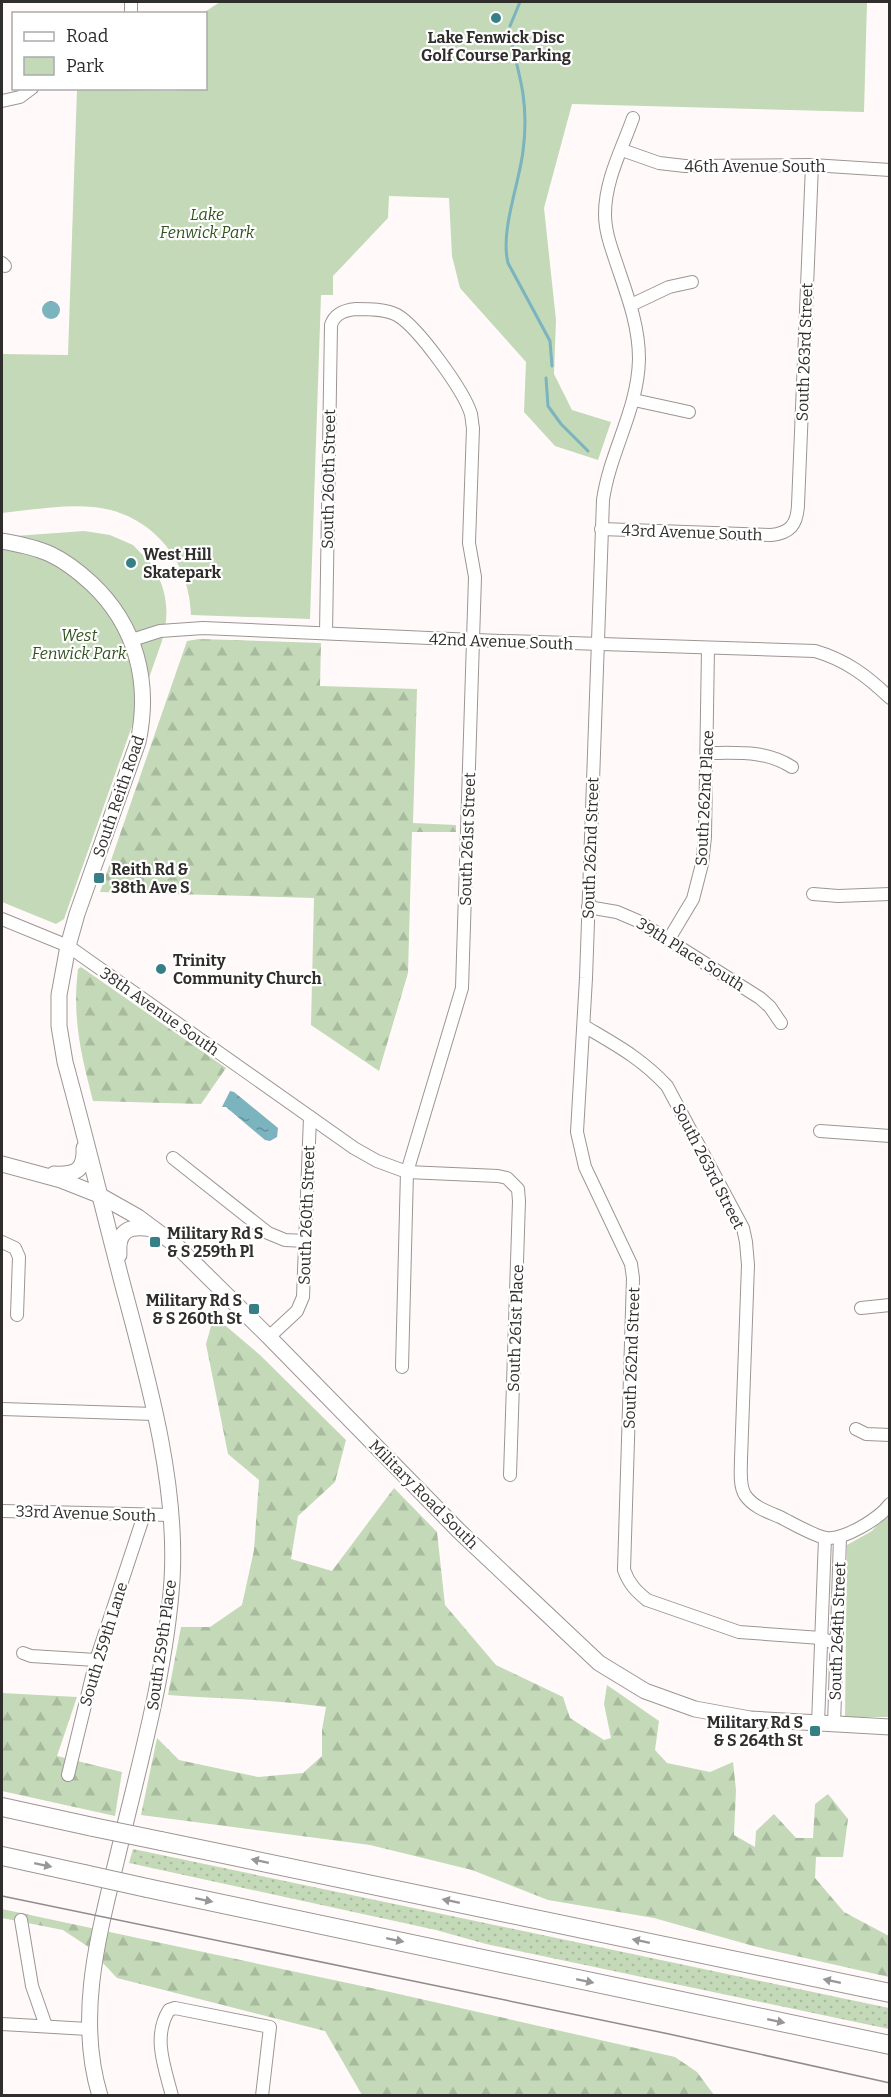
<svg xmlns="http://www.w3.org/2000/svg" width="891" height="2097" font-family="Bitter,serif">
  <defs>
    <pattern id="grass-dots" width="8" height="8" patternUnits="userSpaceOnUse" patternTransform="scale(1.5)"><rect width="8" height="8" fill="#c3d9b8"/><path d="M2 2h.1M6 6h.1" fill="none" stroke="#a8bb9e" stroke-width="1.8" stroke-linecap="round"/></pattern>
    <pattern id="forest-firs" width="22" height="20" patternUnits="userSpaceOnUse" patternTransform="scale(1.5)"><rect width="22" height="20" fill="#c3d9b8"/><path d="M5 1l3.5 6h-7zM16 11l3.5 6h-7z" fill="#a8bb9e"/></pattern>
    <pattern id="water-ripples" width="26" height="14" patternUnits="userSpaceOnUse" patternTransform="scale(1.5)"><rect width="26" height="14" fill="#7bb3be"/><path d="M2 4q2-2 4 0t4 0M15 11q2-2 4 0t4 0" fill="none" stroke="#65929b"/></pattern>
  </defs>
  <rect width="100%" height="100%" fill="#fffaf9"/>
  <polygon fill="url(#grass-dots)" points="133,1849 889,2008 889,2029 486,1944 436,1930 129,1863"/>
  <g fill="url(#forest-firs)">
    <polygon points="199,639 321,643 320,686 417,689 413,823 456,825 456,832 412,832 408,973 379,1071 311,1025 314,898 100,892 187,641"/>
    <path d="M 81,967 L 226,1068 L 201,1104 L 93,1101 C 81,1055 72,1017 78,969 Z"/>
    <path d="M 214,1316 L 260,1355 L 346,1440 L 335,1482 L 298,1516 L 291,1559 L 332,1571 L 394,1488 L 437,1532 L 445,1605 L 496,1665 L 563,1697 L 570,1718 L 604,1740 L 611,1738 L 604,1704 L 607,1685 L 659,1721 L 655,1750 L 667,1763 L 710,1772 L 733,1762 L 736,1790 L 734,1835 L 755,1847 L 756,1831 L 774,1814 L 796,1838 L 813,1838 L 815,1804 L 828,1794 L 848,1819 L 843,1857 L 816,1857 L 815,1878 L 844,1912 L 889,1936 L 889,1977 L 757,1947 L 654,1918 L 548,1900 L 472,1870 L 370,1845 L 141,1815 L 157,1738 L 179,1760 L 258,1777 L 303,1773 L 322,1756 L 322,1730 L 326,1707 C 274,1699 221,1699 168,1695 L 181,1627 L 210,1627 L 242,1605 L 254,1550 L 259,1480 L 228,1454 L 206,1344 Z"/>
    <polygon points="2,1693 77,1697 57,1756 122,1772 115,1816 2,1791"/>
    <polygon points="2,1909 390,1992 675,2057 697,2072 714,2095 362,2095 325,2031 117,1978 87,1946 63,1930 2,1918"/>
  </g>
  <g fill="#c3d9b8">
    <path d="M 220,2 L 867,2 L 864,112 L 572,104 L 544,208 L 556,320 L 554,374 L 572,410 L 611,422 L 598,460 L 555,446 L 524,412 L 526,362 L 460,288 L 452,256 L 449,198 L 389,196 L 388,218 L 333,276 L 333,295 L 321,295 L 310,619 L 191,615 C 190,560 150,512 93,507 C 63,504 31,510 2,513 L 2,354 L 68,355 L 77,89 L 177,91 L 177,89 L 206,88 L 206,14 L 203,13 Z"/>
    <path d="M 84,531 L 110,535 L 133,545 L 159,572 L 157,574 C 168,596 169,617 162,641 L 64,919 L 56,924 L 2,902 L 2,548 L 15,536 Z"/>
    <polygon points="889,1511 889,1717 845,1717 847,1545 872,1531"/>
  </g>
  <g fill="url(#water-ripples)">
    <circle cx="51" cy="310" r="9"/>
    <polygon points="230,1091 234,1092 278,1128 277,1137 270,1141 265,1140 226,1107 222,1107"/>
  </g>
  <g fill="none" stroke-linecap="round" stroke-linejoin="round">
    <g stroke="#7bb3be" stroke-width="3">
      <polyline points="510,26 520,2"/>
      <path d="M 510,38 C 521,79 529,107 523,151 C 519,185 500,231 508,263 L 550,341 L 552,366"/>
      <polyline points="546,378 548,406 561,424 588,451"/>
    </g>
    <g stroke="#9c9693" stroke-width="14">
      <g id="minor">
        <polyline points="131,14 131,2"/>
        <polyline points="2,101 20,97 32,88"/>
        <path d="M 633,118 C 622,149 605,180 605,214 C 605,234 613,252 619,271 C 629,300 639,328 639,359 C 638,410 610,451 603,500 L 586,978 L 577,1132 L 585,1167 L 631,1264 L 633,1278 L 624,1570 C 629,1584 636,1591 647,1600 L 739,1632 L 821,1638 L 836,1644"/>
        <polyline points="622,150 659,163 685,166 812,165 890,170"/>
        <polyline points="2,263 5,266"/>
        <polyline points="631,305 669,287 692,282"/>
        <polyline points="634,400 689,412"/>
        <path d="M 601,529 L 771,535 C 790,533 797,525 798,505 L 812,165"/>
        <path d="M 326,633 L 331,325 C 335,313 345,310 356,309 C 369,309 386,309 397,315 C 418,327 464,391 471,414 C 472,419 472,424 473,428 L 469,543 L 475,577 L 462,988 L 407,1172 L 402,1367"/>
        <path d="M 132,640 L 160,631 L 203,628 L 474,640 L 815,651 C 846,660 867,676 890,698"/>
        <path d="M 707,753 C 738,753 765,750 792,767"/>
        <polyline points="813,894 838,896 890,894"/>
        <polyline points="588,907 617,912 638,921 760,998 770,1007 781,1023"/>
        <polyline points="2,919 68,946 354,1148 377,1161 407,1172 498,1176 507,1178 518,1189 519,1201 510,1475"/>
        <polyline points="669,939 693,899 702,864 705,837 708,648"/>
        <path d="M 584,1026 C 616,1045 641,1058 667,1086 L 743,1228 L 746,1242 L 748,1265 L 741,1459 C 741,1470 739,1485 745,1495 C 753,1507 768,1512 780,1517 C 792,1523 814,1536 826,1538 C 844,1540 879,1519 890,1504"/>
        <polyline points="820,1131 890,1136"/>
        <polyline points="173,1158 268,1233 285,1240 306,1241"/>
        <polyline points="2,1242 15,1248 19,1257 17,1315"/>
        <polyline points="861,1308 890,1305"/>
        <polyline points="269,1337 297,1311 303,1297 310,1117"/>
        <polyline points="2,1409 154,1414"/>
        <polyline points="856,1429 866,1434 890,1435"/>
        <polyline points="2,1511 171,1515"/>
        <polyline points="23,1653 31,1656 96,1660"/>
        <polyline points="818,1724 825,1538"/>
        <polyline points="834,1725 840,1537"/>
        <polyline points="68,1775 96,1660 144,1515"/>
        <polyline points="21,1920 32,1986 46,2026"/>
        <polyline points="2,2024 88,2029"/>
        <path d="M 172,2096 C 165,2068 152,2037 169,2010 L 175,2008 L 270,2027 L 262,2096"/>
      </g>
    </g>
    <g stroke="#9c9693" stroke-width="17">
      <g id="major">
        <path d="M 2,541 C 18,544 35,547 50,554 C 65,561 79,572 91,583 C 136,625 151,682 138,742 L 77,914 L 68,946 L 59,995 L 59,1026 L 65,1062 C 85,1135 103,1209 122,1282 C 147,1376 178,1482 172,1580 C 166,1671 140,1761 119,1850 C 100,1930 75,2014 100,2096"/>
        <polyline points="2,1164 61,1180 99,1195 138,1217 177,1246 269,1337 459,1531 599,1663 645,1691 695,1709 750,1719 890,1727"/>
        <path d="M 54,1174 C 75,1175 85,1171 84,1148"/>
        <path d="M 119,1255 C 117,1230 129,1225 152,1229"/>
      </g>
    </g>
    <g stroke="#9c9693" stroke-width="20">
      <g id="highway">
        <polyline points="2,1807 93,1827"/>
        <polyline points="161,1841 890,1993"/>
        <polyline points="2,1856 84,1874"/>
        <polyline points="147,1888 890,2045"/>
      </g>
    </g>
    <use href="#minor" stroke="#fff" stroke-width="12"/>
    <use href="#major" stroke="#fff" stroke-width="15"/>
    <use href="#highway" stroke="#fff" stroke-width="18"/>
    <polyline stroke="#8f8c8b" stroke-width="1.5" points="2,1896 669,2034 890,2083"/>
    <g stroke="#9c9693" stroke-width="20" stroke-linecap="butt">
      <g id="highway-bridge">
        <polyline points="93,1827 161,1841"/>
        <polyline points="84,1874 147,1888"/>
      </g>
    </g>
    <use href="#highway-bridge" stroke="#fff" stroke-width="18"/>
  </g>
  <defs><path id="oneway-solid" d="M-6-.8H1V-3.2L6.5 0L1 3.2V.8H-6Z" transform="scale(1.5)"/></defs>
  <g fill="#989696">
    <use href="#oneway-solid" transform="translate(260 1861) rotate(-168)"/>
    <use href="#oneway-solid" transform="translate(43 1865) rotate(12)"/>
    <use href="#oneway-solid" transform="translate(204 1900) rotate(12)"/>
    <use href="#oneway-solid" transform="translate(451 1901) rotate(-168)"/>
    <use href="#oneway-solid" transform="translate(395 1940) rotate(12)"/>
    <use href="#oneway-solid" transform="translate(641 1941) rotate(-168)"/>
    <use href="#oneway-solid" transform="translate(585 1981) rotate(12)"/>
    <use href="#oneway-solid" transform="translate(832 1981) rotate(-168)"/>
    <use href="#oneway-solid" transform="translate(776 2021) rotate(12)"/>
  </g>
  <g fill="#377f86" stroke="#fff" stroke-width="2">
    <circle cx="496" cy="18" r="6"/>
    <circle cx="131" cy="563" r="6"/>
    <rect x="93" y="872" width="12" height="12" rx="3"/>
    <circle cx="161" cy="969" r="6"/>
    <rect x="149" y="1236" width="12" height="12" rx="3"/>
    <rect x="248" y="1303" width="12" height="12" rx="3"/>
    <rect x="809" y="1725" width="12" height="12" rx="3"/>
  </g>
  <g text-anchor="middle" stroke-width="4.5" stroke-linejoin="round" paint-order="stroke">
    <g font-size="16" font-weight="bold" fill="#302e2d" stroke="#fff" text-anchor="start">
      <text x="496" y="43" text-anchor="middle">Lake Fenwick Disc<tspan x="496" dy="18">Golf Course Parking</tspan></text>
      <text x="143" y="560">West Hill<tspan x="143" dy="18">Skatepark</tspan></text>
      <text x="111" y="875">Reith Rd &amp;<tspan x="111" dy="18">38th Ave S</tspan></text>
      <text x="173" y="966">Trinity<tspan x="173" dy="18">Community Church</tspan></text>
      <text x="167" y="1239">Military Rd S<tspan x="167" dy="18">&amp; S 259th Pl</tspan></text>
      <text x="242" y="1306" text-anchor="end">Military Rd S<tspan x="242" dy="18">&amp; S 260th St</tspan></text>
      <text x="803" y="1728" text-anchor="end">Military Rd S<tspan x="803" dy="18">&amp; S 264th St</tspan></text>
    </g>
    <g font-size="16" fill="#302e2d" stroke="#fff">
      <text x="755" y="172">46th Avenue South</text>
      <text transform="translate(804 352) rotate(-88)" y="6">South 263rd Street</text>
      <text transform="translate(328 479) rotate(-89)" y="6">South 260th Street</text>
      <text transform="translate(692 532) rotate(2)" y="6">43rd Avenue South</text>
      <text transform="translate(501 641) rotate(2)" y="6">42nd Avenue South</text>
      <text transform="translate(118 796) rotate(-71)" y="6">South Reith Road</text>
      <text transform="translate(704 798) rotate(-87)" y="6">South 262nd Place</text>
      <text transform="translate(467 839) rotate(-88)" y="6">South 261st Street</text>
      <text transform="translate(590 848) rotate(-88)" y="6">South 262nd Street</text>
      <text transform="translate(691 954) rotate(32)" y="6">39th Place South</text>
      <text transform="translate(160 1011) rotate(35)" y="6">38th Avenue South</text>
      <text transform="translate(709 1166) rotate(63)" y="6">South 263rd Street</text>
      <text transform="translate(306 1215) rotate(-88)" y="6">South 260th Street</text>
      <text transform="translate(515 1328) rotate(-88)" y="6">South 261st Place</text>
      <text transform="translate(631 1358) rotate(-88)" y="6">South 262nd Street</text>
      <text transform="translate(424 1494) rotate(45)" y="6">Military Road South</text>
      <text transform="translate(86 1513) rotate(2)" y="6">33rd Avenue South</text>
      <text transform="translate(837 1631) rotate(-88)" y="6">South 264th Street</text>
      <text transform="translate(103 1644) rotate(-73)" y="6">South 259th Lane</text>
      <text transform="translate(161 1645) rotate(-82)" y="6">South 259th Place</text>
    </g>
    <g font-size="16" font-style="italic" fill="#32531d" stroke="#fff">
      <text x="207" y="220">Lake<tspan x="207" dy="18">Fenwick Park</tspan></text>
      <text x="79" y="641">West<tspan x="79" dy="18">Fenwick Park</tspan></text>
    </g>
  </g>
  <rect width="891" height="2097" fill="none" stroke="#302e2d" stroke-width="6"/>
  <rect x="12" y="12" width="195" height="78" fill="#ffffff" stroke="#acabab" stroke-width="1.5"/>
  <rect x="24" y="32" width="30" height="9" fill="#ffffff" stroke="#acabab" stroke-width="1.5"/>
  <text x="66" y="42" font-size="18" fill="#302e2d">Road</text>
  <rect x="24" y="57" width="30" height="18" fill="#c3d9b8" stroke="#acabab" stroke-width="1.5"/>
  <text x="66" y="72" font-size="18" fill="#302e2d">Park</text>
</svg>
